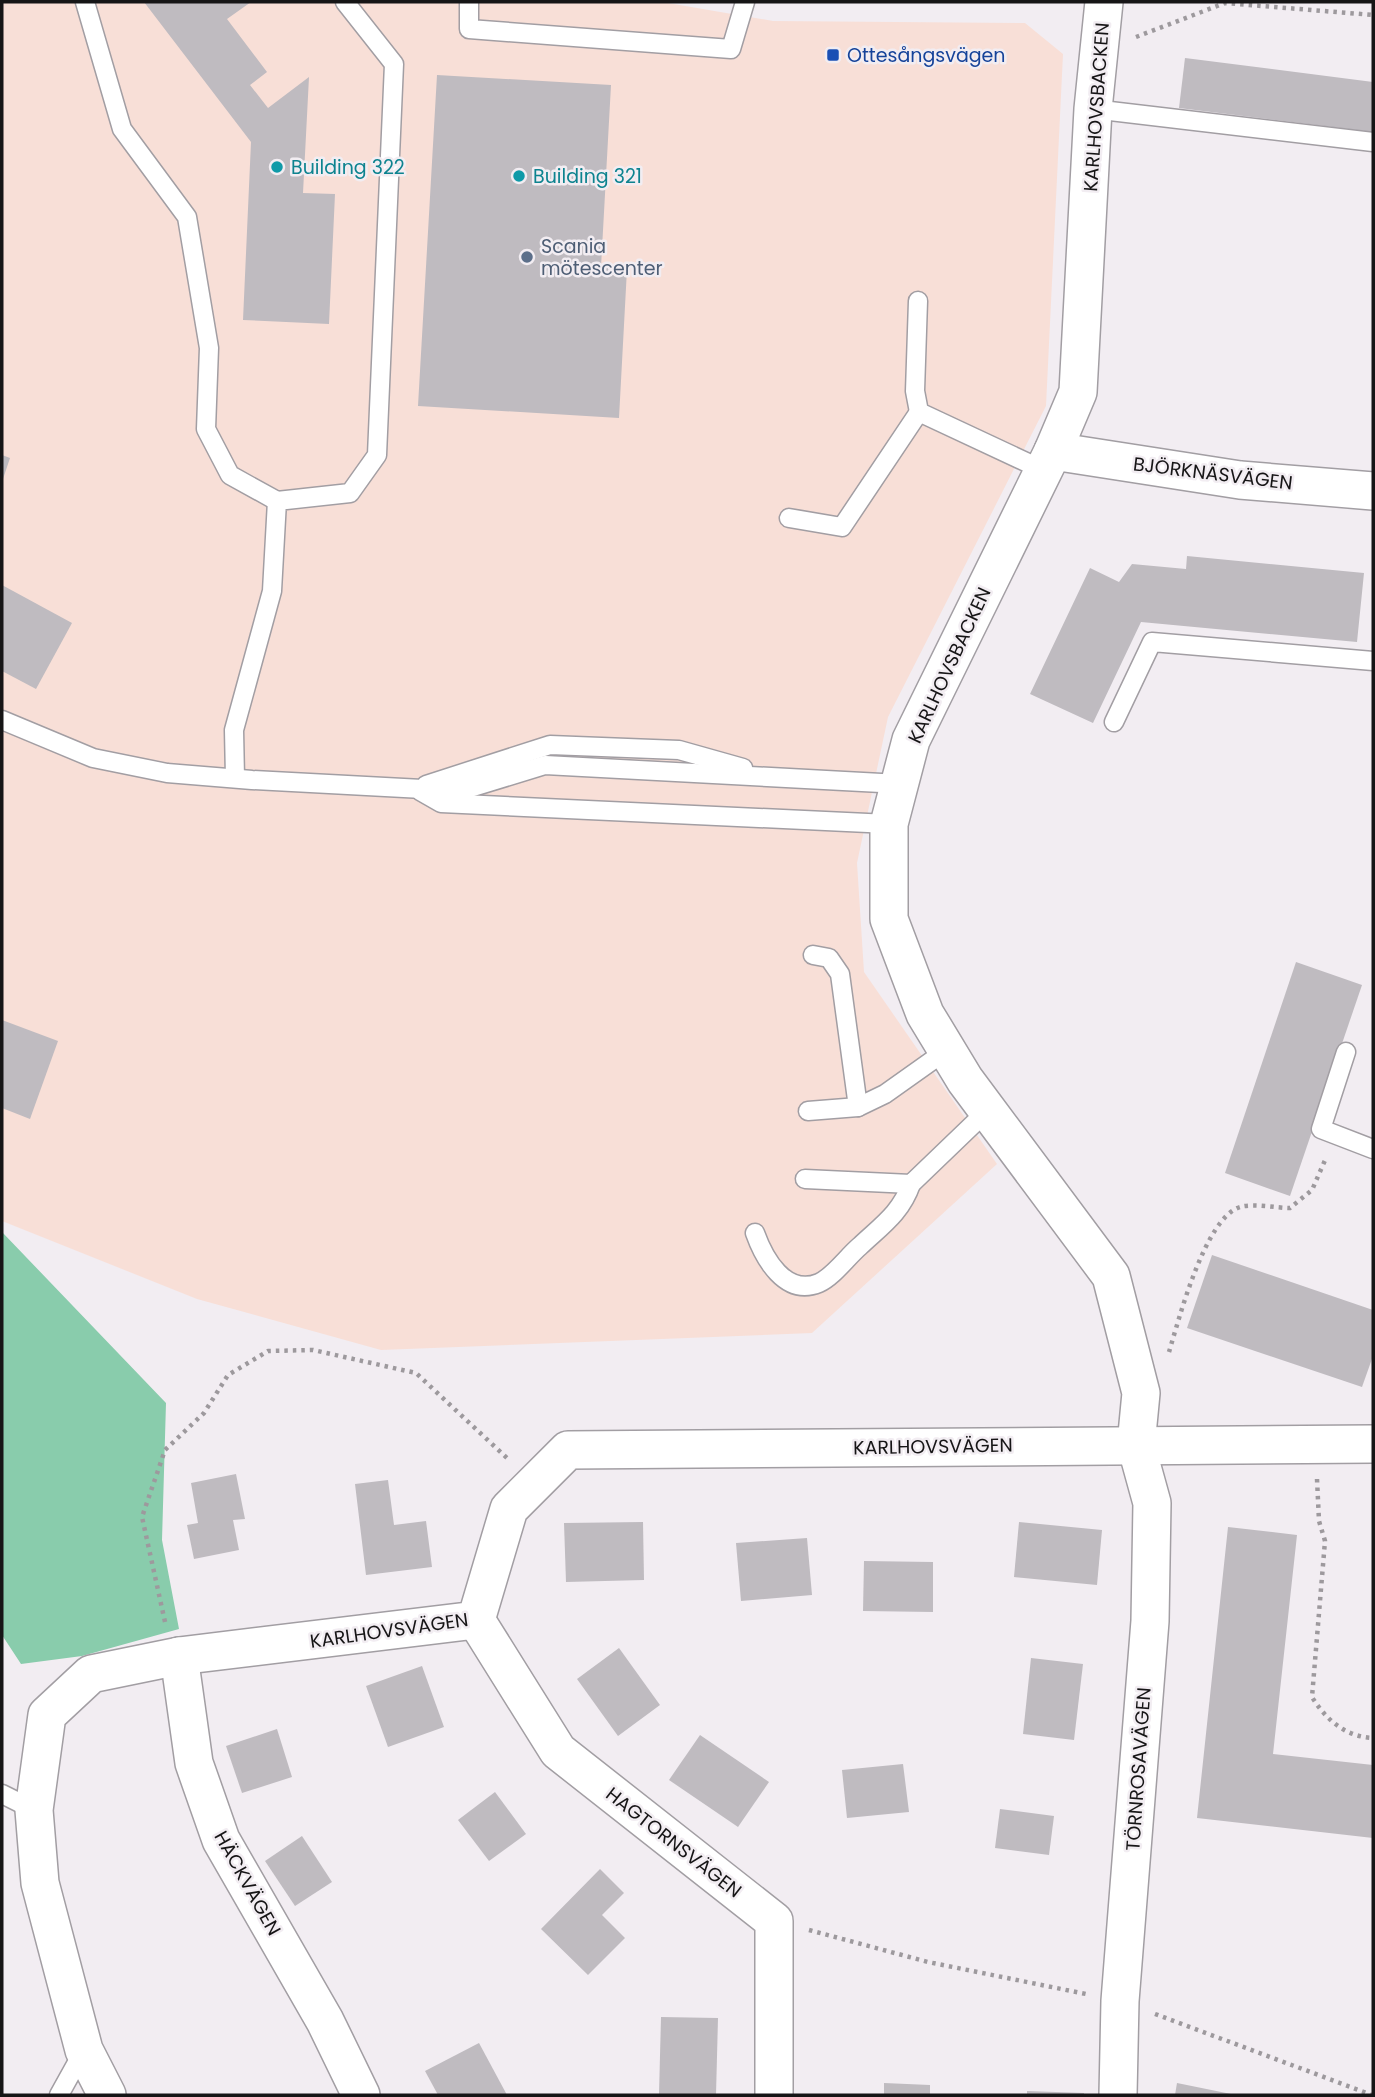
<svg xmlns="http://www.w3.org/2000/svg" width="1375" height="2097" font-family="Poppins,sans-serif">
  <rect width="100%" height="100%" fill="#f2edf2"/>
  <polygon fill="#f8dfd7" points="2,2 662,2 773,21 1025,23 1063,54 1046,406 888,717 857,863 864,972 997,1164 812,1333 381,1350 197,1299 2,1221"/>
  <polygon fill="#89ccac" points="2,1232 166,1403 162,1540 179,1629 82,1656 21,1664 2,1635"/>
  <g fill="#bfbbc0">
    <polygon points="144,2 251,2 227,19 267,72 250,85 268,108 309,77 303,193 335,194 329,324 243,320 251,142"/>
    <polygon points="1185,58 1373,82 1373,132 1179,108"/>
    <polygon points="437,75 611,85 601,267 627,269 619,418 418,406"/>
    <polygon points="2,455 10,458 2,482"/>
    <polygon points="1187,556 1364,573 1357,642 1141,622 1093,723 1030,694 1090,568 1119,582 1132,564 1186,569"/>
    <polygon points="2,585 72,623 36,689 2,671"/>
    <polygon points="1296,962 1362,985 1290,1196 1225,1173"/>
    <polygon points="2,1020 58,1041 30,1119 2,1108"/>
    <polygon points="1212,1255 1373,1310 1373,1356 1362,1387 1187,1328"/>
    <polygon points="236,1474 245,1519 233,1520 239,1550 194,1559 187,1525 198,1523 191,1483"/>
    <polygon points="388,1480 394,1525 426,1521 432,1567 366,1575 355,1484"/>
    <polygon points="643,1522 644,1580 566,1582 564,1523"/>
    <polygon points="1019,1522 1102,1530 1097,1585 1014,1577"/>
    <polygon points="1228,1527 1297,1535 1273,1754 1373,1765 1373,1838 1197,1818"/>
    <polygon points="807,1538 812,1595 741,1601 736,1543"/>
    <polygon points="864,1561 933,1562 933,1612 863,1611"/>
    <polygon points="619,1648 660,1705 618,1736 577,1679"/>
    <polygon points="1031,1658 1083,1664 1074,1740 1023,1734"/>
    <polygon points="422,1666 444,1727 388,1747 366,1686"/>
    <polygon points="277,1729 292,1777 242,1793 226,1746"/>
    <polygon points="700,1735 769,1782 738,1827 669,1780"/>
    <polygon points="903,1764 909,1812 847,1818 842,1770"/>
    <polygon points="495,1792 526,1834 489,1861 458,1820"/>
    <polygon points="1000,1809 1054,1816 1049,1855 995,1848"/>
    <polygon points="302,1836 332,1882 295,1906 265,1861"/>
    <polygon points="600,1869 624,1893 602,1915 625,1938 588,1975 541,1929"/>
    <polygon points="661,2017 718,2018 716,2095 659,2095"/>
    <polygon points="479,2043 507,2095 438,2095 425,2071"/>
    <polygon points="884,2083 930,2085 930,2095 884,2095"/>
    <polygon points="1177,2083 1231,2094 1231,2095 1175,2095"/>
    <polygon points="1027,2091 1084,2093 1084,2095 1027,2095"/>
  </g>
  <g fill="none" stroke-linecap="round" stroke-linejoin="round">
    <g stroke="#a29ea3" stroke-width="21">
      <g id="lane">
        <polyline points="85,2 122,129 187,217 209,348 206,429 230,475 277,501"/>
        <polyline points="469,2 469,29 731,49 745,2"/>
        <polyline points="1093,109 1373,142"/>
        <polyline points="918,301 915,391 919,412 1043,470"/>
        <polyline points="789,518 842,527 919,412"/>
        <polyline points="2,720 93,758 167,773 252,780 460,791 545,765 900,784"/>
        <polyline points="1114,722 1152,642 1373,661"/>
        <polyline points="235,778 234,730 272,591 277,501 350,493 377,455 394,64 345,2"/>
        <polyline points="426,785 550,745 679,750 743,768"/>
        <polyline points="420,791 441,803 889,824"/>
        <polyline points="813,955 829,958 840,974 858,1107"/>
        <polyline points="1346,1052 1321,1129 1373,1149"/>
        <polyline points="808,1111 858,1107 885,1094 947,1050"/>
        <polyline points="805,1179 911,1184 988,1110"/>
        <path d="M 755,1233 C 764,1258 785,1297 819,1283 C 833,1277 848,1256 860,1246 C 881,1226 901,1213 911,1184"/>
        <polyline points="2,1794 34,1810"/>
        <polyline points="59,2095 84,2050"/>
      </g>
    </g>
    <g stroke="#a29ea3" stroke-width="40">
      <g id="street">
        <polyline points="1104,2 1093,109 1078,392 1053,451 911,740 889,824 889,919 925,1014 965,1080 1111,1276 1141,1393 1136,1445 1152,1503 1150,1621 1120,2001 1118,2095"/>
        <polyline points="1053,451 1240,480 1373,491"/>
        <polyline points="476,1620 558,1751 774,1921 774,2095"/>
        <polyline points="179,1656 194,1763 221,1840 325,2021 361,2095"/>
        <polyline points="107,2095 84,2050 40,1883 34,1810 47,1715 91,1674 179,1656 476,1620 509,1509 568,1450 1373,1444"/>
      </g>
    </g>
    <g stroke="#9d999d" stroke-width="4.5" stroke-dasharray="3.5 5" stroke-linecap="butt">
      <polyline points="1136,37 1225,3 1373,15"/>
      <path d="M 1169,1352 C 1179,1319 1205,1218 1240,1207 C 1254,1203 1276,1208 1290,1208 L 1312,1190 L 1326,1158"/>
      <path d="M 1317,1479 L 1319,1521 L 1325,1541 L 1312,1697 C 1326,1720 1346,1737 1373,1738"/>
      <polyline points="165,1622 142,1517 165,1450 204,1413 228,1375 268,1351 313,1350 416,1373 508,1459"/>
      <polyline points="809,1930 928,1962 1086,1994"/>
      <polyline points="1155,2014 1372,2095"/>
    </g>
    <use href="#lane" stroke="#fff" stroke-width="18"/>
    <use href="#street" stroke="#fff" stroke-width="37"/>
  </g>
  <rect fill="#1a4fb4" stroke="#f2edf2" stroke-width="2.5" x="826" y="48" width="14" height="14" rx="3.5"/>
  <g fill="#0f9aa8" stroke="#f2edf2" stroke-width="2.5">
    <circle cx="277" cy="167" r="7"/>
    <circle cx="519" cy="176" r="7"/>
  </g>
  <circle fill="#5c6f8a" stroke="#f2edf2" stroke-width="2.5" cx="527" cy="257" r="7"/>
  <g text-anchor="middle" stroke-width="5" stroke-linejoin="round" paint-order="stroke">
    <g font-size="19" fill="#164399" stroke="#f2edf2" text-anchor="start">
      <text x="847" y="62">Ottesångsvägen</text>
    </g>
    <g font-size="19" fill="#161516" stroke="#f2edf2">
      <text transform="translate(1096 107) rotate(-86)" y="7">KARLHOVSBACKEN</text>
      <text transform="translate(1213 473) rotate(7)" y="7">BJÖRKNÄSVÄGEN</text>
      <text transform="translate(949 665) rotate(-65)" y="7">KARLHOVSBACKEN</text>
      <text transform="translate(933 1446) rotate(-1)" y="7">KARLHOVSVÄGEN</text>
      <text transform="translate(389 1630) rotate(-8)" y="7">KARLHOVSVÄGEN</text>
      <text transform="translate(1138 1769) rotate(-86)" y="7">TÖRNROSAVÄGEN</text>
      <text transform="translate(674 1842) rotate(38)" y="7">HAGTORNSVÄGEN</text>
      <text transform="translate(248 1883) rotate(61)" y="7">HÄCKVÄGEN</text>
    </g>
    <g font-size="19" fill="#0d838f" stroke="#f2edf2" text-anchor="start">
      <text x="291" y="174">Building 322</text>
      <text x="533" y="183">Building 321</text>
    </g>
    <g font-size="19" fill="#4e5e75" stroke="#f2edf2" text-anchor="start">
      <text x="541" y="253">Scania<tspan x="541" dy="22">mötescenter</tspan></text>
    </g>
  </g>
  <rect width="1375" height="2097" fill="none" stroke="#161516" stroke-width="7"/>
</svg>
